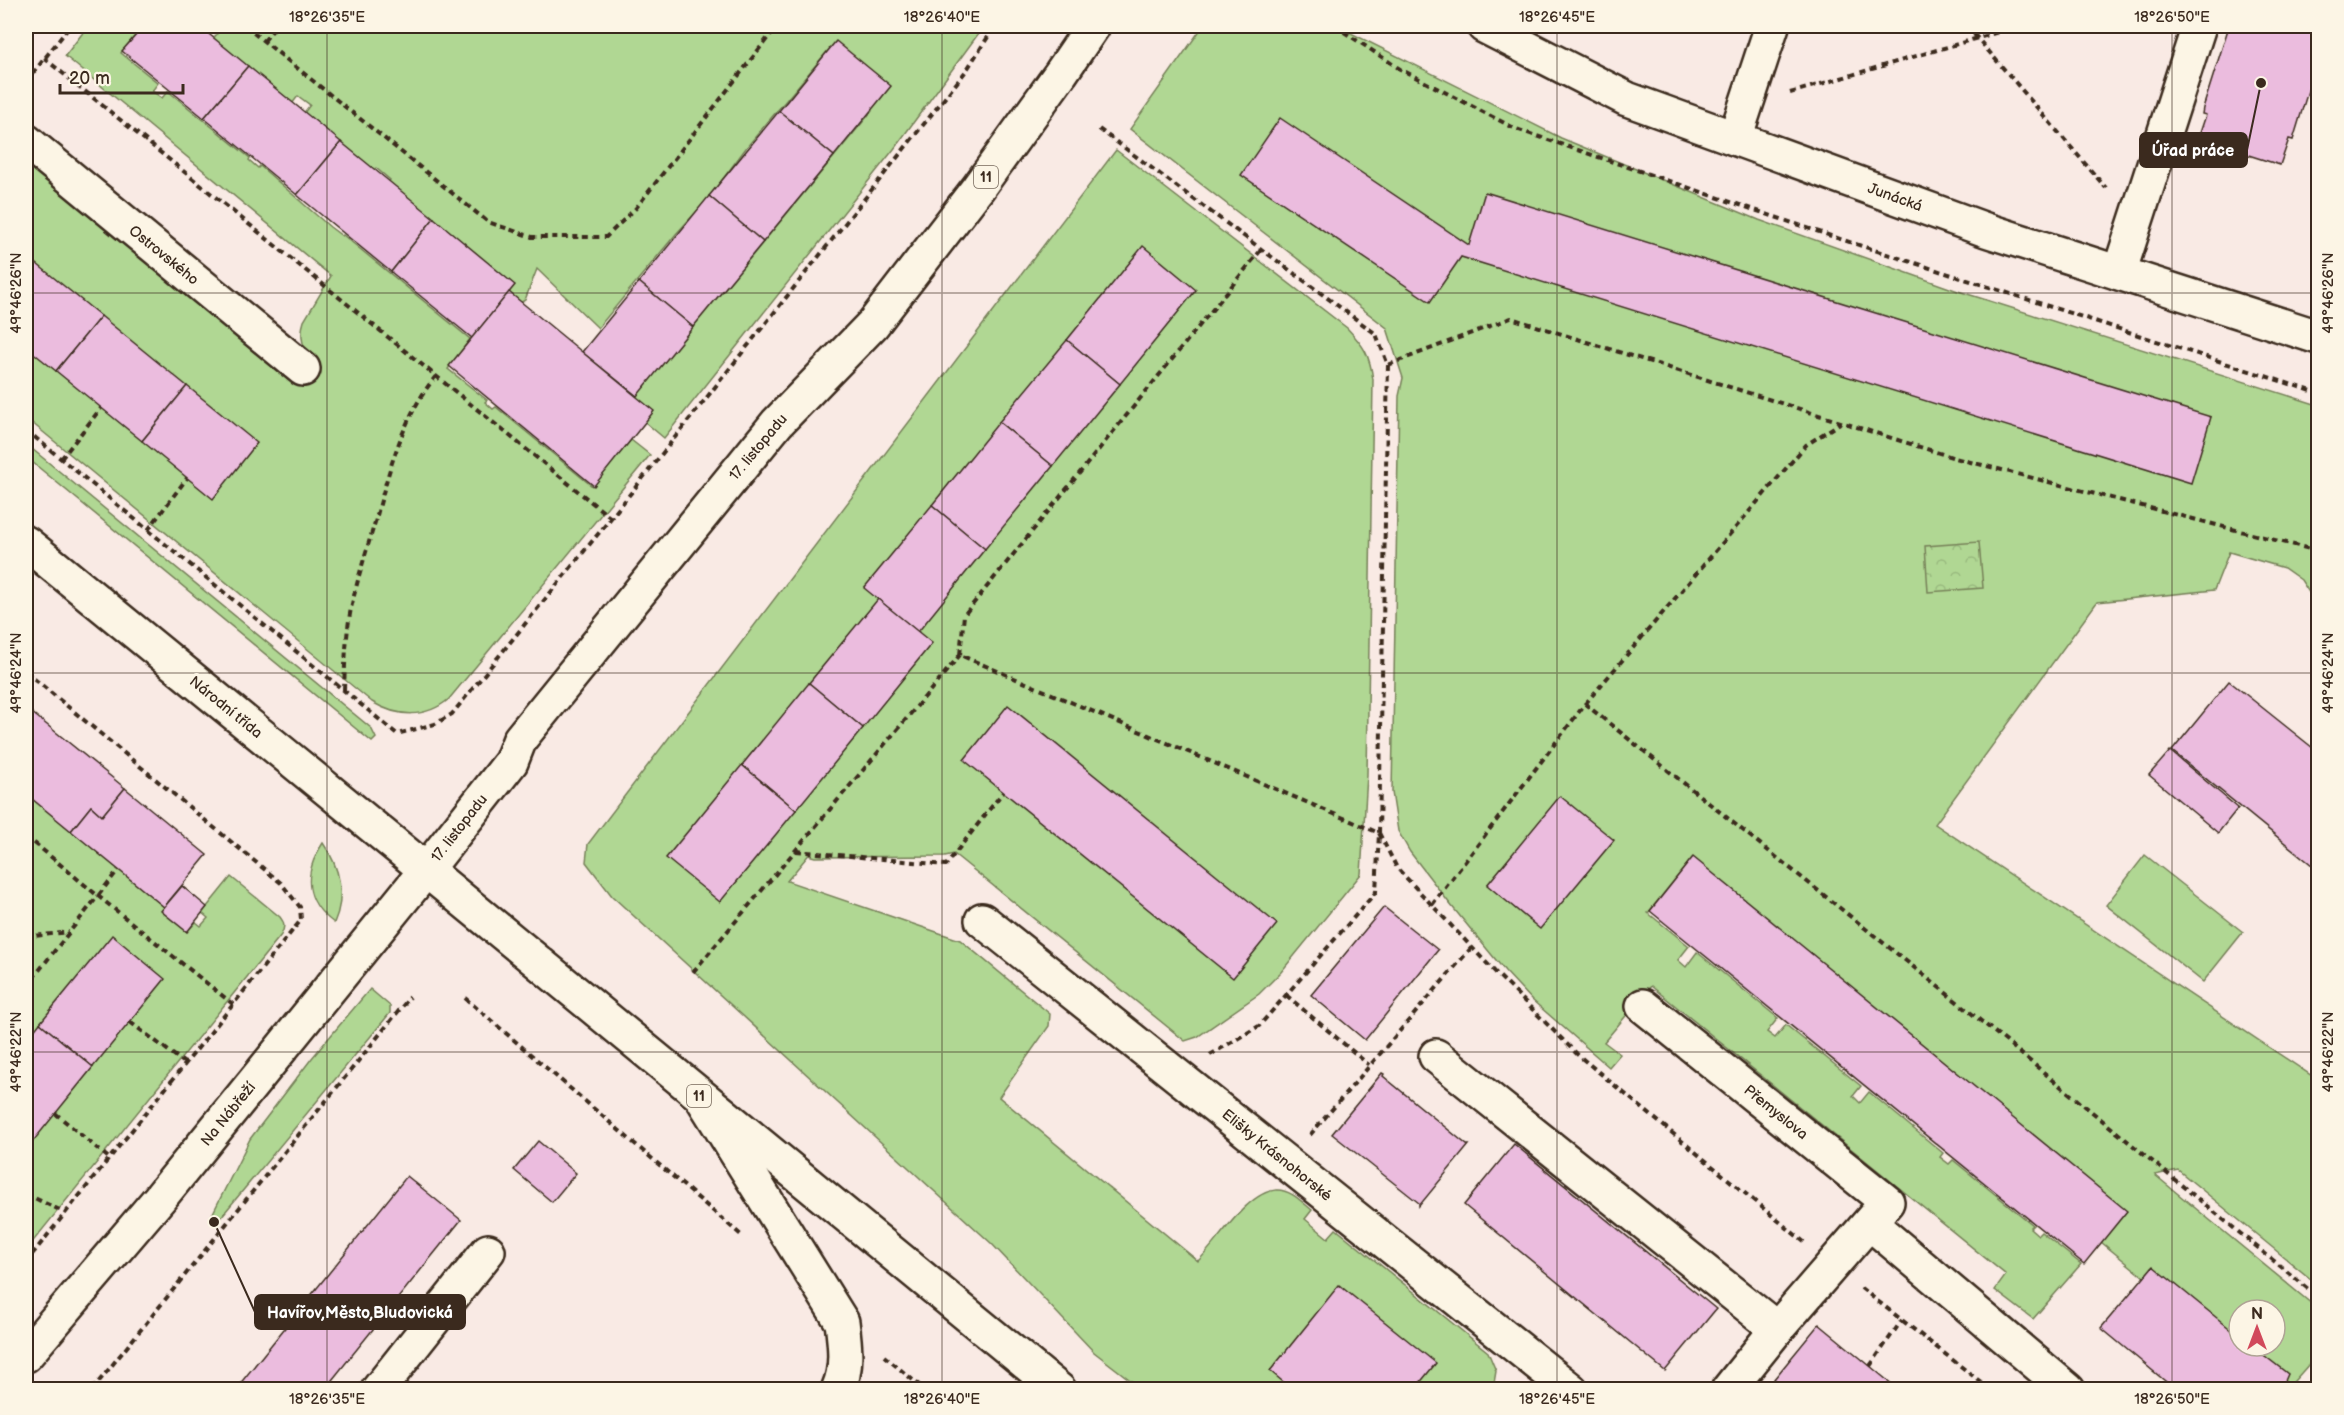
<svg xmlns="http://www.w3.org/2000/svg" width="2344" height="1415" font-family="'Balsamiq Sans',sans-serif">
  <defs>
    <pattern id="forest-crowns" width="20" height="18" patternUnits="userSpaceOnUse" patternTransform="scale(1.5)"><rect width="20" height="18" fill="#b0d793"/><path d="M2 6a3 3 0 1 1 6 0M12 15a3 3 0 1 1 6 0" fill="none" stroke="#98b97e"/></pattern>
  </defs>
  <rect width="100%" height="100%" fill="#f9eae4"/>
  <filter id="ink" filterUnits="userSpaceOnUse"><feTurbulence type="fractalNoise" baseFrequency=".0167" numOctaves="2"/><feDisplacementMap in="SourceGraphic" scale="12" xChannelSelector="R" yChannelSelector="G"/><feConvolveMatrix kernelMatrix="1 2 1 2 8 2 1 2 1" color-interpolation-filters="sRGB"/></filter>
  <g filter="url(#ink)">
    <g fill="#b0d793" stroke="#768058" stroke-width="1.5">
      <path d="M 88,26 L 142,27 L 121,53 L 158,83 L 152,91 L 162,98 L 168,91 L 250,158 L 249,160 L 258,168 L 260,166 L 330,227 L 342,236 L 343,235 L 470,339 L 448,369 L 487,400 L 485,402 L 493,409 L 496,407 L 592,486 L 631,440 L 650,455 L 449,699 C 425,719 397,717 372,702 L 26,418 L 26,164 L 293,383 L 311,361 C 303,347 299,336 304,321 L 331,276 L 65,56 Z"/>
      <polygon points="213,26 984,26 894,149 664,438 645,422 635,397 872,111 835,42 746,148 708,199 676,234 598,328 537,269 525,300 520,303 388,183 390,180 376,168 373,171 303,114 310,105 298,96 292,104 213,39 219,31"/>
      <polygon points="1203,26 1337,26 1561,138 1759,220 1958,291 2318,405 2318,535 2312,597 2301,580 2284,568 2229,552 2214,590 2097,602 1935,824 2318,1080 2318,1285 2178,1170 2155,1175 2318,1309 2318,1354 2287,1389 2279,1389 2250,1346 2275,1346 2275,1310 2239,1310 2239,1338 2152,1267 2144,1277 2101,1242 1692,858 1648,913 1689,946 1678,960 1686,967 1697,952 1778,1018 1767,1032 1775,1038 1786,1025 1861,1086 1853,1096 1860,1103 1869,1092 1943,1153 1940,1157 1949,1164 1953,1160 2033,1225 2030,1228 2038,1235 2041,1232 2081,1264 2033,1319 1995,1290 2006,1275 1651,986 1604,1042 1620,1054 1609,1067 1532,1000 1505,971 1450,904 1410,852 1398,831 1392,792 1399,396 1403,378 1387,328 1130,129"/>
      <path d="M 1116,150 L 1347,328 C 1364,346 1370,355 1373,380 L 1367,775 L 1361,874 L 1281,972 L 1259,994 L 1197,1037 L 1185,1041 L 954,854 L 945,856 L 815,857 L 811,856 L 811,852 L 787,881 L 960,940 L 1050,1014 L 1049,1026 L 999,1097 L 1198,1261 C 1218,1242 1247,1192 1276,1190 C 1290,1189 1302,1202 1312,1210 L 1305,1219 L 1328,1238 L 1336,1229 L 1488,1352 L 1496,1371 L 1493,1389 L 1142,1389 L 1094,1352 L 992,1244 L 612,896 L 586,862 L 588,844 Z"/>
      <polygon points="26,444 371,728 376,738 372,742 26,457"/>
      <path d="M 26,794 L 164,907 L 162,912 L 187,932 L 196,922 L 201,926 L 208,918 L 202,913 L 231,877 L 280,917 C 285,923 285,928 281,935 L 26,1250 Z"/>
      <path d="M 323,843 C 340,867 346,896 334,923 C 304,901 303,873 323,843 Z"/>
      <polygon points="2145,855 2243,932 2203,982 2106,905"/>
      <polygon points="370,989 390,1006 390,1013 216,1223 210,1219 250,1139 312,1058"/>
    </g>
    <polygon fill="url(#forest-crowns)" stroke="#768058" stroke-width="1.5" points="1979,542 1983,588 1928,592 1925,546"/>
    <g fill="#ebbcde" stroke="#3b2a1e" stroke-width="1.5">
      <polygon points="144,26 199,26 248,66 204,118 122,51"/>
      <polygon points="2229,26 2318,26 2318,58 2293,140 2289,139 2280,165 2198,139 2206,115 2202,114 2203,108"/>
      <polygon points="836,41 891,86 834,156 779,111"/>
      <polygon points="248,66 341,142 297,195 204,118"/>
      <polygon points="779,111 834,156 763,242 709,196"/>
      <polygon points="1280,118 1469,245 1485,192 2211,417 2191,483 1461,257 1430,302 1241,175"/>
      <polygon points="341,142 434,218 391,272 297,195"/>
      <polygon points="709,196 763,242 693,327 639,282"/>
      <polygon points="434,218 515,285 472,338 391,272"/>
      <polygon points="1143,246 1196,290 1120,384 1067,340"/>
      <polygon points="32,260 101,316 56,371 26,347 26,268"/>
      <polygon points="639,282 693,327 637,396 582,352"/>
      <polygon points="509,292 654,411 594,486 449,366"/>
      <polygon points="101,316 187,386 142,441 56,371"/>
      <polygon points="1067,340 1120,384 1053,466 999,422"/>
      <polygon points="187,386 257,443 213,499 142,441"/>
      <polygon points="999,422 1053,466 985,549 932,505"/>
      <polygon points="932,505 985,549 918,632 864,588"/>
      <polygon points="878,599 932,643 863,728 809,683"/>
      <polygon points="2229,681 2318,752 2318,870 2172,751"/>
      <polygon points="809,683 863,728 796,810 742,765"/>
      <polygon points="1008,705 1277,924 1233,978 964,760"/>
      <polygon points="31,712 125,788 102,816 91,806 71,831 26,794 26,719"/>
      <polygon points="2170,751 2238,808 2218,833 2149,775"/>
      <polygon points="742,765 796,810 720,902 666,858"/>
      <polygon points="125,788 207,855 164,907 71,831 91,806 102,816"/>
      <polygon points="1560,796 1614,840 1540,929 1487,885"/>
      <polygon points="1693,857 2127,1211 2084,1264 1650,911"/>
      <polygon points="182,886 207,907 187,932 161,911"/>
      <polygon points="1384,907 1438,950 1365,1040 1311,995"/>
      <polygon points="112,935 165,979 93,1067 40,1023"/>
      <polygon points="40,1023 93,1067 26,1150 26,1041"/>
      <polygon points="1382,1073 1384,1074 1383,1076 1467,1145 1469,1145 1419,1206 1419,1203 1332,1134"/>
      <polygon points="538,1141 576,1173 552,1202 514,1170"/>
      <polygon points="1514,1144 1716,1309 1665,1371 1464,1205"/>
      <polygon points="407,1176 461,1220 324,1390 235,1390"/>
      <polygon points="2153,1266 2239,1336 2239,1346 2252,1346 2288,1374 2281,1390 2176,1390 2101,1328"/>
      <polygon points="1339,1285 1436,1363 1414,1390 1293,1390 1270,1371"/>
      <polygon points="1819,1324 1870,1366 1899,1390 1787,1390 1774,1379"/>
    </g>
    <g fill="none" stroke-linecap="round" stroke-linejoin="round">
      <g stroke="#3b2a1e" stroke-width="38">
        <g id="minor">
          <polyline points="1484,26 1627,99 1986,230 2318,337"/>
          <polyline points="1735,138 1772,26"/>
          <polyline points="26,141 303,369"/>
          <polyline points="2119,273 2199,26"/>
          <polyline points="26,543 426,870 159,1199 26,1355"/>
          <polyline points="982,920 1571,1390"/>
          <polyline points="1643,1006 1887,1202 1777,1329 1728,1390"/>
          <polyline points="1436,1056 1777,1329"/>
          <path d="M 704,1101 L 842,1322 C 845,1345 848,1368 838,1390"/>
          <polyline points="1870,1223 2068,1390"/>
          <polyline points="378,1390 488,1251"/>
        </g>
      </g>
      <g stroke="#3b2a1e" stroke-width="38">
        <polyline id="major" points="1059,1390 426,870 511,762 520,739 777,423 873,324 978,188 1061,73 1093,26"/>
      </g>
      <g stroke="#3b2a1e" stroke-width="4" stroke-dasharray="6 4.5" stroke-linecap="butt">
        <polyline points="245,26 488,222 532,237 606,237 636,208 777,26"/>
        <polyline points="1335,26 1400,69 1516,129 1834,237 2318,393"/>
        <polyline points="1967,26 2106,188"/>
        <polyline points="264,41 276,26"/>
        <polyline points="44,58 611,518"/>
        <polyline points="26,82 70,26"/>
        <polyline points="1790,93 2019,26"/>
        <polyline points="1099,129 1376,334 1388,365 1511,318 1955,458 2318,551"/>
        <polyline points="1261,250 964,615 960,655 1379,833 1397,868 1496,973 1578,1055 1804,1242"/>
        <polyline points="26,430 397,734 435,724 452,714 611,518 966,71 995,26"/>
        <polyline points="61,459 101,408"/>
        <polyline points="148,530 187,478"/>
        <polyline points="26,672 281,883 300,907 301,920 26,1262"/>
        <path d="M 344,690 C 345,662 346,635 351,608 C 358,578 367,548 376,519 C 389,470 403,416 436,376"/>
        <polyline points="1585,704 1806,445 1840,423"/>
        <polyline points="26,807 32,799"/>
        <polyline points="26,836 98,896 118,870"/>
        <polyline points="796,851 946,865 1003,792"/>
        <polyline points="1432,905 1585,704 1981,1021 2318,1297"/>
        <polyline points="26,937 69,932"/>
        <polyline points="693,972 960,655"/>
        <polyline points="26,987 98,896 234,1005"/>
        <polyline points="1286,995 1369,1065"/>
        <polyline points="465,998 741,1235"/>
        <polyline points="130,1022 186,1064"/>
        <polyline points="1210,1055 1259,1026 1376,892 1379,833 1388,365"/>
        <polyline points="55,1113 110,1159"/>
        <polyline points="1310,1135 1472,947"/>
        <polyline points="26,1194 66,1213"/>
        <polyline points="1861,1288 1991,1390"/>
        <polyline points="884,1356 925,1390"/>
        <polyline points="1870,1366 1902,1320"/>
        <polyline points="92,1390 410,997"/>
      </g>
      <use href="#minor" stroke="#fcf5e5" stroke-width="33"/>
      <use href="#major" stroke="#fcf5e5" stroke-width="33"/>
    </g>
  </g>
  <path fill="none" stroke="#3b2a1e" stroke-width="1.5" stroke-opacity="0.45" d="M 327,26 L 327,1390M 942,26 L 942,1390M 1557,26 L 1557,1390M 2172,26 L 2172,1390M 26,293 L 2318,293M 26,673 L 2318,673M 26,1052 L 2318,1052"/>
  <g text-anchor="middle" stroke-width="6" stroke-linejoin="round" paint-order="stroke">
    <g fill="#fcf5e5" stroke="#75675a" stroke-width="1.5">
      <rect x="974" y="166" width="24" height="22" rx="4.5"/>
      <rect x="687" y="1085" width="24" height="22" rx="4.5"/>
    </g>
    <g font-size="14" font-weight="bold" fill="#3b2a1e">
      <text x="986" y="182">11</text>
      <text x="699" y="1101">11</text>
    </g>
    <g font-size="15" fill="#3b2a1e" stroke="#fcf5e5">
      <text transform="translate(1895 197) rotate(20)" y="5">Junácká</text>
      <text transform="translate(164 255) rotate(39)" y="5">Ostrovského</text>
      <text transform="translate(758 447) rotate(-50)" y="5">17. listopadu</text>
      <text transform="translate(226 707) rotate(39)" y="5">Národní třída</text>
      <text transform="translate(459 828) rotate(-52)" y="5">17. listopadu</text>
      <text transform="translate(1776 1112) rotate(39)" y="5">Přemyslova</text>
      <text transform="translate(228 1114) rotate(-51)" y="5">Na Nábřeží</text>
      <text transform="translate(1277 1155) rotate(39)" y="5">Elišky Krásnohorské</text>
    </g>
  </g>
  <path fill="none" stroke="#3b2a1e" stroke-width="2" d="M2261 83L2247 150M214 1222L255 1312"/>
  <g fill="#3b2a1e" stroke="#fcf5e5" stroke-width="2">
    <circle cx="2261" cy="83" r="6"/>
    <circle cx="214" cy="1222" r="6"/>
  </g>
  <g fill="#3b2a1e" stroke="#3b2a1e" stroke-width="2">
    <rect x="2140" y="133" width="107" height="34" rx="6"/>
    <rect x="255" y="1295" width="210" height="34" rx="6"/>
  </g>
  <g font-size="16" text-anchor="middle" font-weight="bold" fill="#fff">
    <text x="2193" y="156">Úřad práce</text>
    <text x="360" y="1318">Havířov,Město,Bludovická</text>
  </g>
  <rect width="2344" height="1415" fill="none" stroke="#fcf5e5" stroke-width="66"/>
  <g transform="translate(2257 1328)"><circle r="28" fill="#fcf5e5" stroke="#afa495" stroke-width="1.5"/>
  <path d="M0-4.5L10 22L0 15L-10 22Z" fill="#d1495b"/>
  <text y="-9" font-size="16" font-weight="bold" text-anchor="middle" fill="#3b2a1e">N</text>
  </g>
  <path d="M60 84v9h123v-9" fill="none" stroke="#3b2a1e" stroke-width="3"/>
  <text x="69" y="84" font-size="18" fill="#3b2a1e" stroke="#fcf5e5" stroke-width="4.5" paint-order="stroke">20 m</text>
  <rect x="33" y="33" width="2278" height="1349" fill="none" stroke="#3b2a1e" stroke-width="2"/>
  <g font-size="15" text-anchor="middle" fill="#3b2a1e">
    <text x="327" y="22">18°26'35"E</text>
    <text x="942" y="22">18°26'40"E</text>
    <text x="1557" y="22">18°26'45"E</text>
    <text x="2172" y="22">18°26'50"E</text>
    <text transform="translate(16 293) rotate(-90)" y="5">49°46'26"N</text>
    <text transform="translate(2328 293) rotate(-90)" y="5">49°46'26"N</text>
    <text transform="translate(16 673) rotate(-90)" y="5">49°46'24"N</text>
    <text transform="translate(2328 673) rotate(-90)" y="5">49°46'24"N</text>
    <text transform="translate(16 1052) rotate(-90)" y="5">49°46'22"N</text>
    <text transform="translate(2328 1052) rotate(-90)" y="5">49°46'22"N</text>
    <text x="327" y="1404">18°26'35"E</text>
    <text x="942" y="1404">18°26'40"E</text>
    <text x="1557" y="1404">18°26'45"E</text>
    <text x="2172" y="1404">18°26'50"E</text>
  </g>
</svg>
